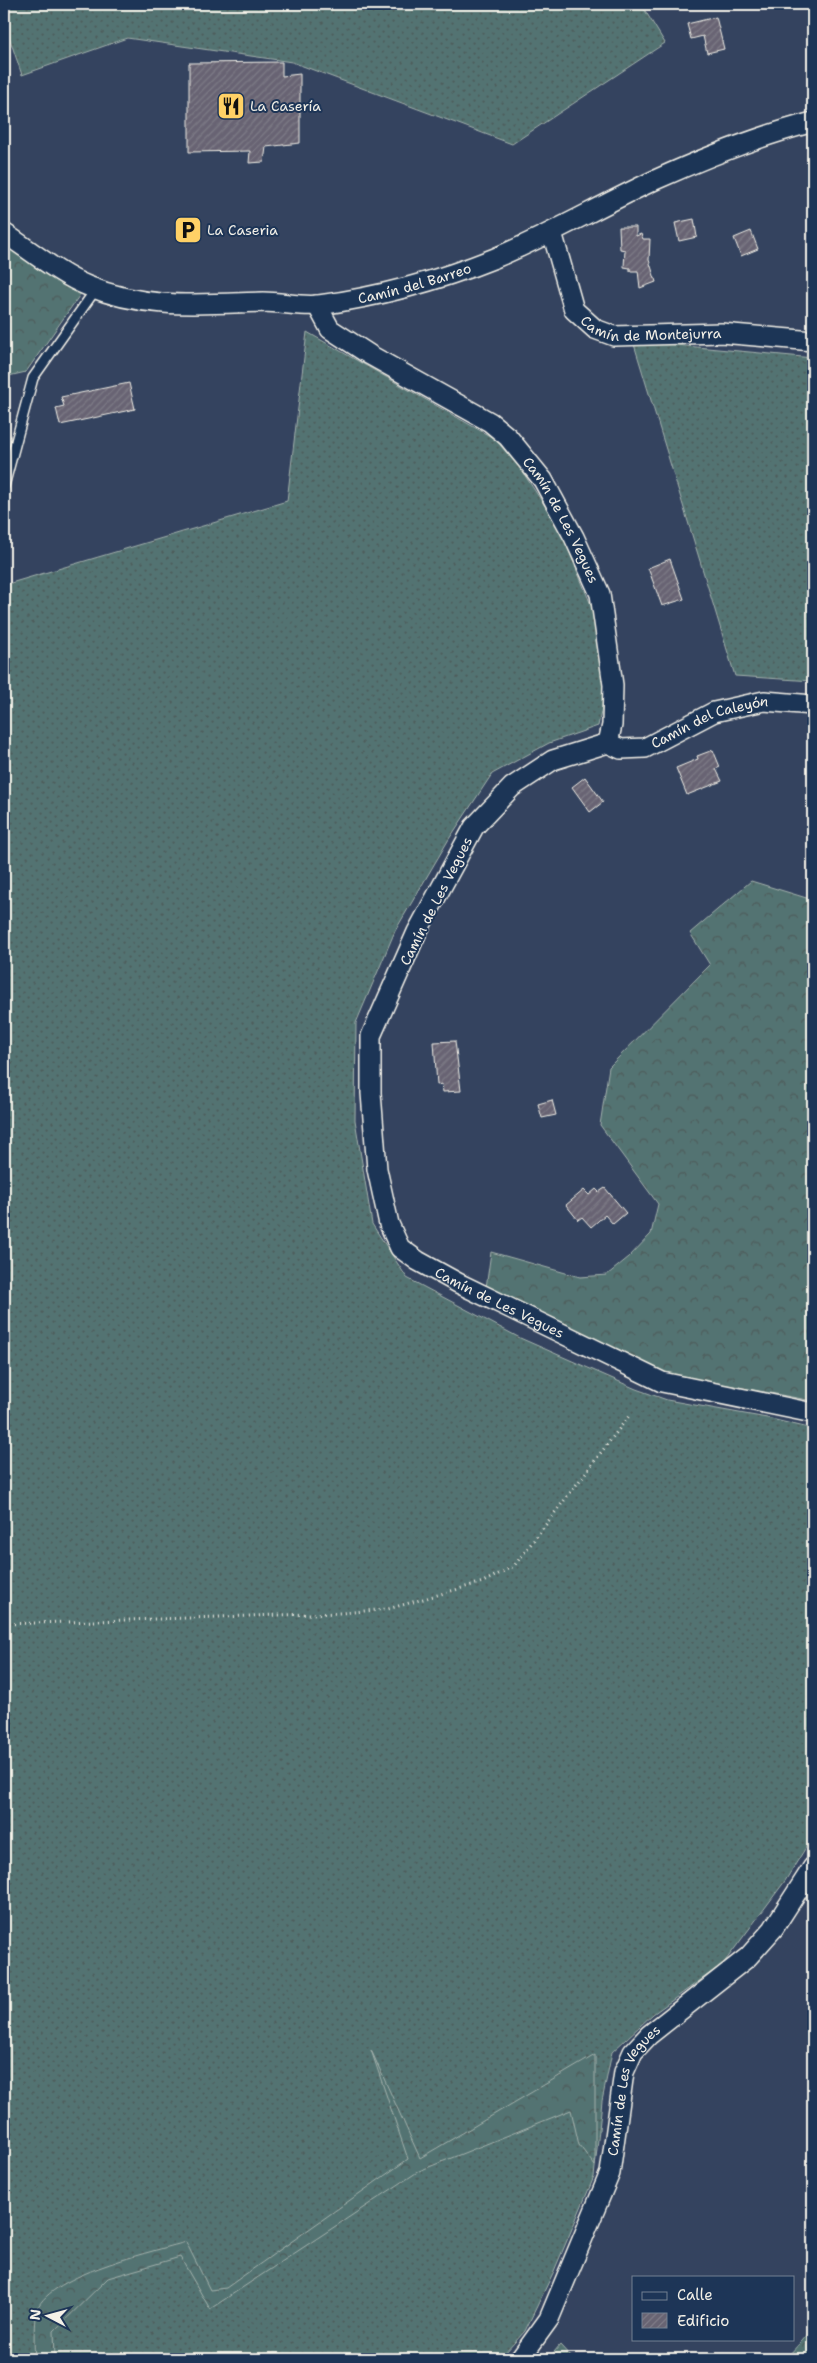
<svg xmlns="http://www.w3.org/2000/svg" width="817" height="2363" font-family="'Shantell Sans',sans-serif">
  <defs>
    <pattern id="grass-dots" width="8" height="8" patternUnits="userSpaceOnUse" patternTransform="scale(1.25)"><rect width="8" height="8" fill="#537372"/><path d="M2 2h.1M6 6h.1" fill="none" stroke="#4e5b5a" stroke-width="1.8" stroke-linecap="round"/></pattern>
    <pattern id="forest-crowns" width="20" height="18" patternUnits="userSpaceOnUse" patternTransform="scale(1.25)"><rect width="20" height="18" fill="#537372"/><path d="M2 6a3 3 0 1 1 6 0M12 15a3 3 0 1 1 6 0" fill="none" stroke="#4e5b5a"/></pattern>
    <pattern id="building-hatch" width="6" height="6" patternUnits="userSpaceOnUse" patternTransform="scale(1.25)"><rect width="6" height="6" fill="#686473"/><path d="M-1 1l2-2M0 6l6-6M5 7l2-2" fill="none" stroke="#7e7b87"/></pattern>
  </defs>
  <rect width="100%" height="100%" fill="#34435f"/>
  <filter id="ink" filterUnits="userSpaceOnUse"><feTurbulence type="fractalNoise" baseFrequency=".02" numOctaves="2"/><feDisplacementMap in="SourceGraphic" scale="10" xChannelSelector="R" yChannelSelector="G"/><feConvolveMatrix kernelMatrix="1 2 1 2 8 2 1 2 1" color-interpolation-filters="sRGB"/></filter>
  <g filter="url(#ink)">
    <g fill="url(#grass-dots)" stroke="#a4b2ad">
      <polygon points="4,4 641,4 665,43 512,144 292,62 127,38 22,75 4,22"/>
      <polygon points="307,332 495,439 522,471 560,529 598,622 604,698 598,726 549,743 492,774 449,839 395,931 356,1023 355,1120 372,1224 407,1278 520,1338 636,1389 667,1400 767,1418 813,1429 813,1836 785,1881 723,1964 653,2014 612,2052 602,2101 594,2177 554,2271 525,2331 505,2353 493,2359 4,2359 4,585 287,501"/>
      <polygon points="633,341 813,358 813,681 735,676"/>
    </g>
    <g fill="url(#forest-crowns)" stroke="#a4b2ad">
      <polygon points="4,233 86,286 26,372 4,377"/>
      <polygon points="751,881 813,900 813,1401 663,1373 486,1288 491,1252 580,1277 607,1275 629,1257 651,1234 658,1204 600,1125 609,1067 710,965 690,933"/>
      <path d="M 371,2050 L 420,2158 L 595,2055 L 595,2166 L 579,2145 L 571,2110 L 419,2171 L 210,2309 L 180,2257 L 108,2278 L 54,2331 L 55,2359 L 35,2359 C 34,2349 33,2318 37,2309 C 52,2274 151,2252 186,2242 L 210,2290 L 226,2288 L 408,2159 Z"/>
      <polygon points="813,2329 813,2359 782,2359 788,2356"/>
      <polygon points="560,2345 573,2359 548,2359"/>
    </g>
    <g fill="url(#building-hatch)" stroke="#f4f1e8">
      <polygon points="716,17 724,49 707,53 703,36 691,39 687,24"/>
      <polygon points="282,62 282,76 300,74 300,143 266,147 264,162 249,163 250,151 189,152 189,63"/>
      <polygon points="694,219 697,237 679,241 675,223"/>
      <polygon points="619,227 636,227 636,236 641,234 643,239 650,239 649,260 656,282 640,288 638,271 630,271 630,268 624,267 625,250 620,249"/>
      <polygon points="751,231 758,249 741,256 734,238"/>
      <polygon points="129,383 135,409 60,425 56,408 64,406 61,397"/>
      <polygon points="670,559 684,599 662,606 648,568"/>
      <polygon points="713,750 720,767 716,769 722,781 687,795 676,768 698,759 697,756"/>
      <polygon points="585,777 603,802 590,812 572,787"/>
      <polygon points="455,1041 461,1091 443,1092 442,1084 437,1085 434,1042"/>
      <polygon points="552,1100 556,1115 542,1118 538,1104"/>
      <polygon points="605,1188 626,1213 613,1224 605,1215 591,1227 582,1217 578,1220 566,1205 584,1190 589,1195 596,1189 599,1192"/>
    </g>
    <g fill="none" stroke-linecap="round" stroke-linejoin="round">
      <g stroke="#f4f1e8" stroke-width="12">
        <polyline id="service" points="4,486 33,378 96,289"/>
      </g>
      <g stroke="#f4f1e8" stroke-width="22">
        <g id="minor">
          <path id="s1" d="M 552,232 L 574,310 L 595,329 L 614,336 L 721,333 L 813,341"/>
          <path id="s2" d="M 4,233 C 30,250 60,275 88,286 C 146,310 202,304 263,302 C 282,302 301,307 319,305 C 378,297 440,280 495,258 C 550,235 601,205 655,180 C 706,157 759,136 813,122"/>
          <path id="s3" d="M 317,305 L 330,329 L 370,355 L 490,422 L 508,437 L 543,480 L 574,537 L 600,594 L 613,685 L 612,725 L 608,743 L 553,760 L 512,787 L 474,827 L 417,932 L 371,1036 L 371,1093 L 377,1169 L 389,1224 L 400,1248 L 418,1261 L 458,1283 L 662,1382 L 813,1413"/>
          <path id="s4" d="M 608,743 L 621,749 L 645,748 L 714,712 L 764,701 L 813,705"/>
          <path id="s5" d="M 520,2359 L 549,2319 L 610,2173 L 624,2072 L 633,2052 L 649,2035 L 748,1957 L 773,1929 L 813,1867"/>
        </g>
      </g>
      <polyline stroke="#f4f1e8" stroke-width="3" stroke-dasharray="1 4" stroke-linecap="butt" points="4,1624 341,1613 388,1609 483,1582 514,1566 629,1416"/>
      <use href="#service" stroke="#1d3557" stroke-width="9"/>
      <use href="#minor" stroke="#1d3557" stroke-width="19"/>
    </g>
  </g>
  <defs>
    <g id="restaurant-square" transform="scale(1.4375)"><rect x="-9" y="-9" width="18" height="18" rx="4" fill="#ffd166" stroke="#1d3557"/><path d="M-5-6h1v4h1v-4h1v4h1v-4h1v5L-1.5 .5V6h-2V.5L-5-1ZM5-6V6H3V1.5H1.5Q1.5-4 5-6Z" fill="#111"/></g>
    <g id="parking-square" transform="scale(1.4375)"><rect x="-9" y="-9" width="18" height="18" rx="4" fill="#ffd166" stroke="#1d3557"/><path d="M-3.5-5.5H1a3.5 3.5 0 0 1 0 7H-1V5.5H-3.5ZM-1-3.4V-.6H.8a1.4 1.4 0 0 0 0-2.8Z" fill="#111"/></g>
  </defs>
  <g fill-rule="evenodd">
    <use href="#restaurant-square" x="231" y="106"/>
    <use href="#parking-square" x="188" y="230"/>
  </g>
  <g text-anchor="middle" stroke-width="4" stroke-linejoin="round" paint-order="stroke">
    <g font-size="14" fill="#f4f1e8" stroke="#1d3557" text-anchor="start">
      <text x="250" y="111">La Casería</text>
      <text x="207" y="235">La Caseria</text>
    </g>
    <g font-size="14" fill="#f4f1e8" stroke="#1d3557">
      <text dy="5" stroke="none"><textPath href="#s2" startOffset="431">Camín del Barreo</textPath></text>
      <text dy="5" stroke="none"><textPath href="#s1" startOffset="165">Camín de Montejurra</textPath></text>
      <text dy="5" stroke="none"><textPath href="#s3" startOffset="335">Camín de Les Vegues</textPath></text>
      <text dy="5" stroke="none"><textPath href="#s4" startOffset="109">Camín del Caleyón</textPath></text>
      <text transform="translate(436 901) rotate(-63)" y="5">Camín de Les Vegues</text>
      <text dy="5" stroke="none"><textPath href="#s3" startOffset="1294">Camín de Les Vegues</textPath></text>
      <text dy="5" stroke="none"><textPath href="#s5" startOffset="296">Camín de Les Vegues</textPath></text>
    </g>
  </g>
  <rect width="817" height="2363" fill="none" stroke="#1d3557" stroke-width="20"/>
  <rect x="10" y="10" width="797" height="2343" fill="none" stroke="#f4f1e8" stroke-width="2" filter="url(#ink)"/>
  <rect x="632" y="2276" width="162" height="65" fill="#1d3557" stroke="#738091"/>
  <rect x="642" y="2292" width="25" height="8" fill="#1d3557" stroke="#738091"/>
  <text x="677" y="2300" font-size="15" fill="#f4f1e8">Calle</text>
  <rect x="642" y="2313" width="25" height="15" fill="url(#building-hatch)" stroke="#738091"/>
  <text x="677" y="2326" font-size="15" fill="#f4f1e8">Edificio</text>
  <g transform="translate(48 2316) rotate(276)" stroke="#1d3557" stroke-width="4" paint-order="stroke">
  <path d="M0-4L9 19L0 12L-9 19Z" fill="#f4f1e8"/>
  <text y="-8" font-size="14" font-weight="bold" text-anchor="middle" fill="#f4f1e8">N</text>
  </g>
</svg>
